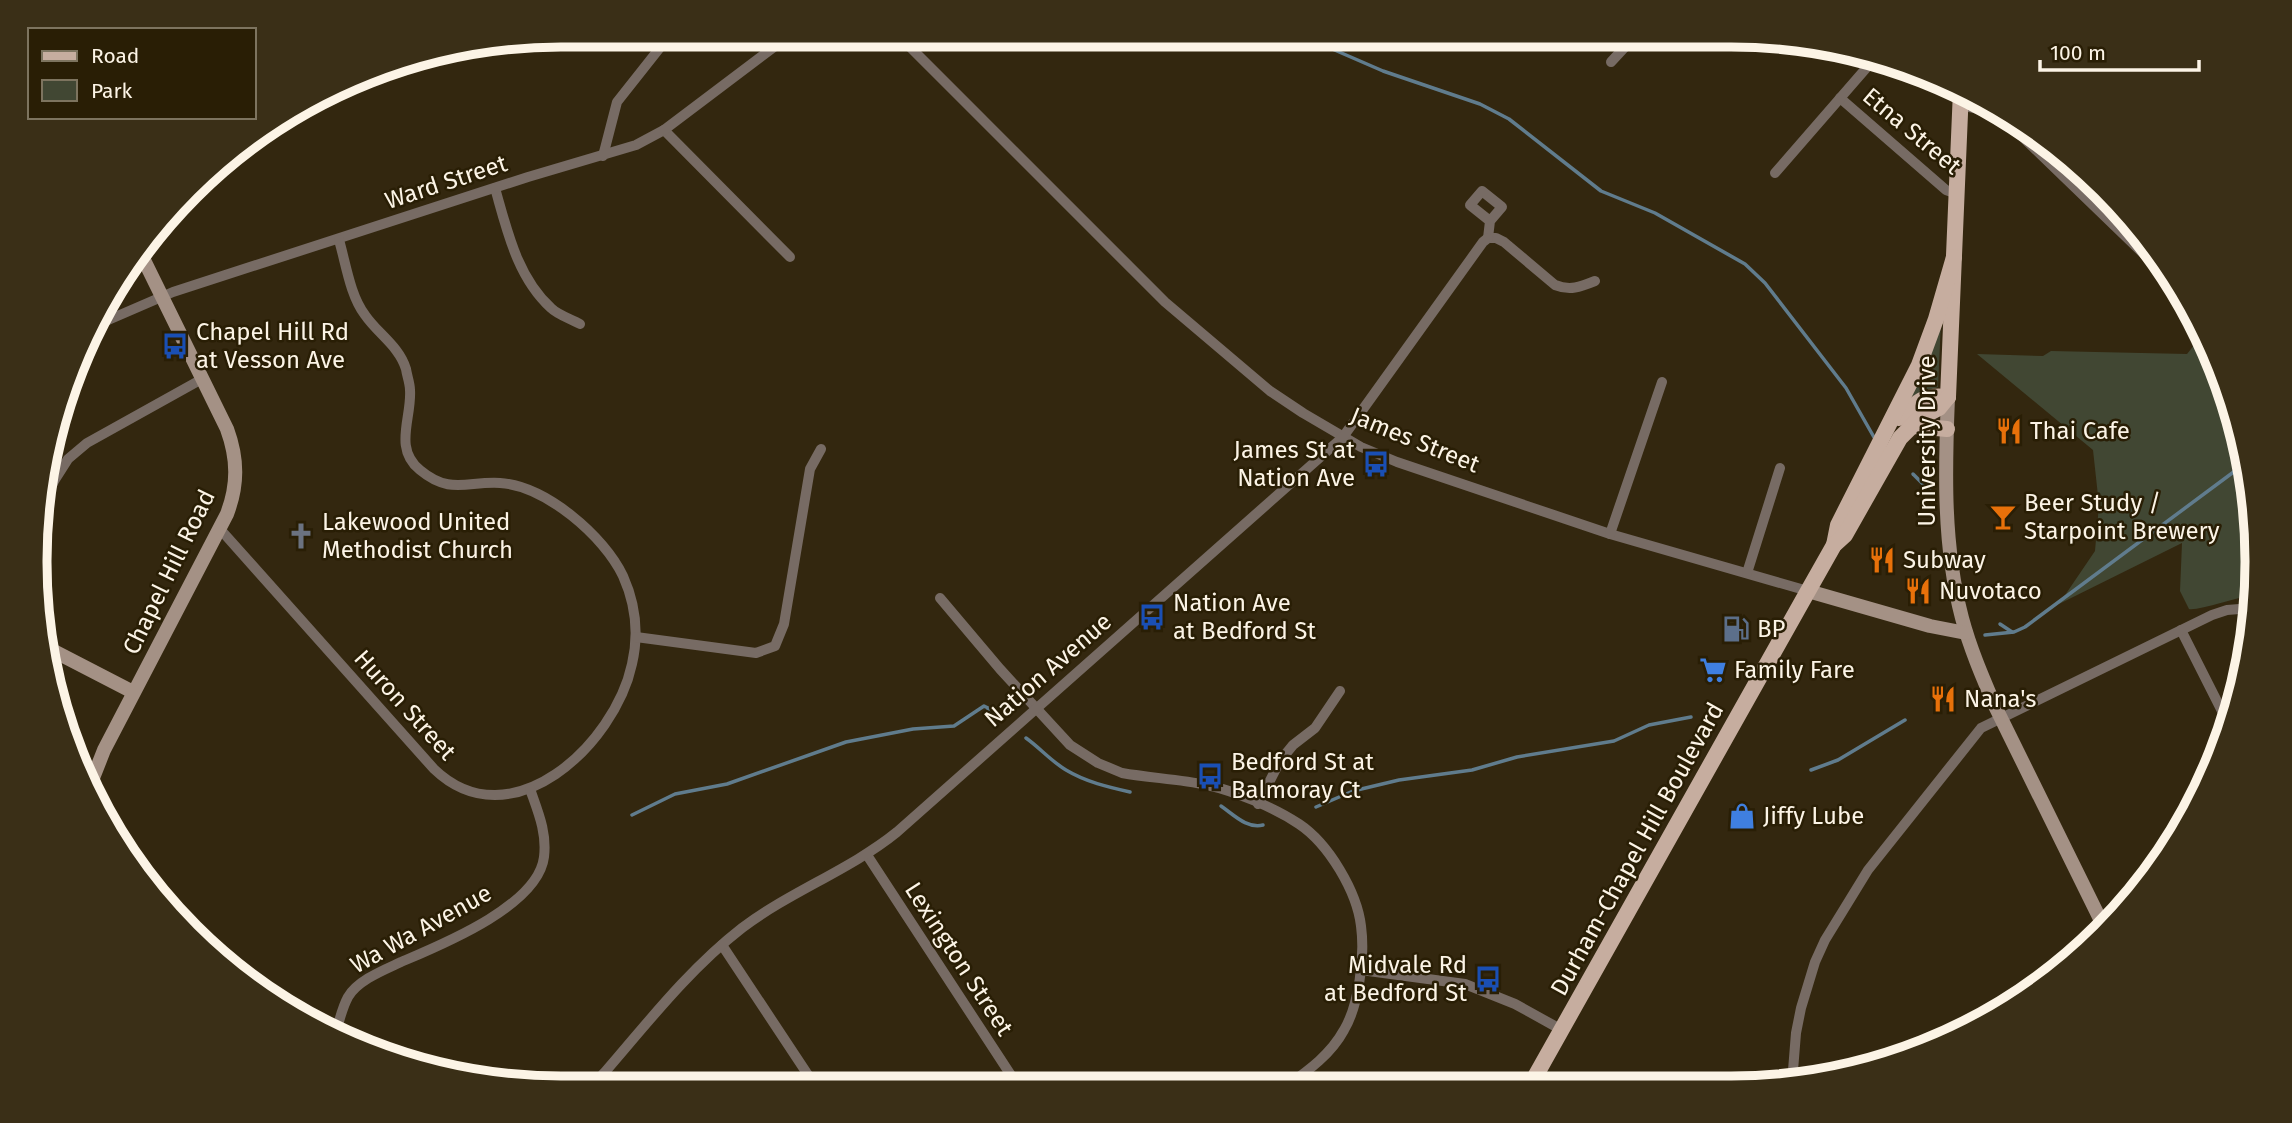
<svg xmlns="http://www.w3.org/2000/svg" width="2292" height="1123" font-family="'Fira Sans',sans-serif">
  <rect width="100%" height="100%" fill="#33270f"/>
  <g fill="#414733">
    <polygon points="1941,322 1938,387 1908,398"/>
    <path d="M 2203,334 C 2242,407 2262,512 2254,595 C 2238,597 2198,611 2189,609 L 2180,591 L 2182,543 L 2059,604 L 2095,551 L 2099,505 L 2093,450 L 1977,354 L 2043,356 L 2051,351 L 2187,354 Z"/>
  </g>
  <g fill="none" stroke-linecap="round" stroke-linejoin="round">
    <g stroke="#607c8d" stroke-width="3.5">
      <polyline points="1300,35 1383,71 1480,104 1509,119 1601,191 1655,213 1745,264 1765,283 1846,388 1875,439"/>
      <polyline points="1913,474 1932,493"/>
      <polyline points="2000,624 2012,632"/>
      <polyline points="1985,635 2014,632 2025,627 2247,462"/>
      <path d="M 1026,738 C 1040,748 1051,761 1066,770 C 1086,782 1108,787 1130,792"/>
      <polyline points="1811,770 1838,760 1905,720"/>
      <path d="M 1221,806 C 1234,815 1247,829 1263,825"/>
      <polyline points="1316,807 1353,791 1399,780 1472,770 1517,757 1614,741 1649,725 1691,717"/>
      <polyline points="632,815 675,794 727,784 846,742 913,729 954,726 984,706 988,708 988,712 997,719"/>
    </g>
    <g stroke="#776b64" stroke-width="10">
      <polyline points="898,35 1165,302 1270,391 1303,413 1361,447 1397,462 1610,534 1808,591"/>
      <polyline points="1611,62 1636,35"/>
      <polyline points="1840,98 1946,190 1957,194"/>
      <polyline points="1960,105 1993,112 2007,122 2179,288"/>
      <polyline points="664,130 790,257"/>
      <polyline points="603,156 617,102 670,35"/>
      <polyline points="1775,173 1875,58"/>
      <path d="M 495,188 C 507,230 517,277 551,308 C 558,315 571,319 580,324"/>
      <path d="M 1488,238 L 1496,238 L 1504,242 L 1555,285 C 1570,291 1580,287 1595,281"/>
      <polyline points="1488,238 1490,221 1502,207 1482,191 1470,205 1490,221"/>
      <polyline points="92,327 173,292 528,177 636,145 664,130 790,35"/>
      <polyline points="44,502 54,481 68,459 87,443 202,379"/>
      <path d="M 220,529 L 434,769 C 511,843 615,744 632,664 C 639,634 636,605 623,576 C 604,536 546,486 500,483 C 467,481 450,495 420,470 C 393,448 412,418 410,390 C 410,383 407,376 406,369 C 399,346 378,334 365,315 C 350,295 346,264 339,240"/>
      <polyline points="1610,534 1662,382"/>
      <polyline points="1747,573 1780,468"/>
      <path d="M 940,598 L 1000,669 L 1070,745 L 1098,763 L 1122,773 C 1150,778 1179,779 1207,785 C 1235,791 1275,808 1299,824 C 1329,844 1357,892 1361,926 C 1365,956 1359,1005 1344,1030 C 1331,1054 1309,1070 1288,1085"/>
      <polyline points="2181,630 2229,725"/>
      <polyline points="636,637 756,653 775,646 784,624 810,469 821,449"/>
      <polyline points="1258,804 1280,761 1293,745 1315,728 1340,691"/>
      <polyline points="867,855 1018,1086"/>
      <polyline points="722,945 816,1087"/>
      <polyline points="1361,970 1465,984 1515,1004 1562,1030"/>
      <path d="M 336,1033 C 339,1021 342,1008 348,997 C 358,980 384,970 401,962 C 441,945 538,906 544,857 C 547,832 538,812 530,789"/>
      <polyline points="603,1074 615,1088"/>
      <polyline points="1792,1083 1796,1033 1801,1008 1815,962 1825,940 1868,870 1981,728 2212,615 2227,610 2252,608"/>
      <path d="M 591,1088 C 639,1034 684,973 742,928 C 791,891 850,870 897,832 L 1343,437 L 1483,242 L 1488,238"/>
    </g>
    <g stroke="#a49185" stroke-width="14">
      <path d="M 1948,397 C 1945,471 1943,546 1962,618 C 1970,648 1982,676 1994,704 L 2104,927"/>
      <polyline points="1808,591 1930,626 1966,633"/>
      <polyline points="44,646 133,692"/>
      <path d="M 90,795 L 93,778 L 104,750 L 227,514 C 238,485 238,459 227,429 L 140,252"/>
    </g>
    <g stroke="#c6ad9f" stroke-width="16">
      <polyline points="1948,397 1961,90"/>
      <path d="M 1899,418 C 1918,402 1921,394 1948,397"/>
      <polyline points="1914,426 1947,429"/>
      <polyline points="1834,545 1838,525 1919,365 1936,319 1954,257"/>
      <polyline points="1531,1084 1808,591 1834,545 1845,535 1900,438 1920,418 1939,408 1948,397"/>
    </g>
  </g>
  <defs>
    <g id="bus-bare" transform="scale(2.1)"><path d="M-5-6H5V4H4V6H2V4H-2V6H-4V4H-5ZM-3.5-4V0h7V-4ZM-3.5 1.2v1.5H-2V1.2ZM2 1.2v1.5H3.5V1.2Z" fill="#1a4fb4" stroke="#291e05" stroke-width="2.5" paint-order="stroke"/></g>
    <g id="restaurant-bare" transform="scale(2.1)"><path d="M-5-6h1v4h1v-4h1v4h1v-4h1v5L-1.5 .5V6h-2V.5L-5-1ZM5-6V6H3V1.5H1.5Q1.5-4 5-6Z" fill="#e8710a" stroke="#291e05" stroke-width="2.5" paint-order="stroke"/></g>
    <g id="bar-bare" transform="scale(2.1)"><path d="M-6-5H6L.8 .8V4.5H3.5V6h-7V4.5H-.8V.8Z" fill="#e8710a" stroke="#291e05" stroke-width="2.5" paint-order="stroke"/></g>
    <g id="church-bare" transform="scale(2.1)"><path d="M-1.2-6h2.4v3.5h3.3v2.4h-3.3V6h-2.4V-.1h-3.3v-2.4h3.3Z" fill="#6b7280" stroke="#291e05" stroke-width="2.5" paint-order="stroke"/></g>
    <g id="fuel-bare" transform="scale(2.1)"><path d="M-5.5-6h7V0h2V4h1.3V-2.5L3-4.5l.8-.8L6-3V5H2.5V1h-1V6h-7ZM-4.2-4.7v3.2H.2V-4.7Z" fill="#5c6f8a" stroke="#291e05" stroke-width="2.5" paint-order="stroke"/></g>
    <g id="supermarket-bare" transform="scale(2.1)"><path d="M-6-5.5h2.5l.6 2H6L4.5 2H-2.5L-4.4-4H-6ZM-1.5 3.2a1.3 1.3 0 1 0 .1 0ZM3 3.2a1.3 1.3 0 1 0 .1 0Z" fill="#3f7fe0" stroke="#291e05" stroke-width="2.5" paint-order="stroke"/></g>
    <g id="shop-bare" transform="scale(2.1)"><path d="M-5-2.5h2.3a2.7 3.5 0 0 1 5.4 0H5L5.5 6h-11ZM-1.5-2.5h3a1.5 2.3 0 0 0-3 0Z" fill="#3f7fe0" stroke="#291e05" stroke-width="2.5" paint-order="stroke"/></g>
  </defs>
  <g fill-rule="evenodd">
    <use href="#bus-bare" x="175" y="346"/>
    <use href="#restaurant-bare" x="2009" y="431"/>
    <use href="#bus-bare" x="1376" y="464"/>
    <use href="#bar-bare" x="2003" y="517"/>
    <use href="#church-bare" x="301" y="536"/>
    <use href="#restaurant-bare" x="1882" y="560"/>
    <use href="#restaurant-bare" x="1918" y="591"/>
    <use href="#bus-bare" x="1152" y="617"/>
    <use href="#fuel-bare" x="1736" y="629"/>
    <use href="#supermarket-bare" x="1713" y="670"/>
    <use href="#restaurant-bare" x="1943" y="699"/>
    <use href="#bus-bare" x="1210" y="776"/>
    <use href="#shop-bare" x="1742" y="816"/>
    <use href="#bus-bare" x="1488" y="979"/>
  </g>
  <g text-anchor="middle" stroke-width="5" stroke-linejoin="round" paint-order="stroke">
    <g font-size="24" fill="#fcf4e6" stroke="#291e05">
      <text transform="translate(1912 131) rotate(40)" y="8">Etna Street</text>
      <text transform="translate(446 182) rotate(-18)" y="8">Ward Street</text>
      <text transform="translate(1415 440) rotate(22)" y="8">James Street</text>
      <text transform="translate(1927 441) rotate(-90)" y="8">University Drive</text>
      <text transform="translate(169 572) rotate(-64)" y="8">Chapel Hill Road</text>
      <text transform="translate(1048 670) rotate(-41)" y="8">Nation Avenue</text>
      <text transform="translate(405 705) rotate(48)" y="8">Huron Street</text>
      <text transform="translate(1637 849) rotate(-61)" y="8">Durham-Chapel Hill Boulevard</text>
      <text transform="translate(421 929) rotate(-29)" y="8">Wa Wa Avenue</text>
      <text transform="translate(959 959) rotate(57)" y="8">Lexington Street</text>
    </g>
    <g font-size="24" fill="#fcf4e6" stroke="#291e05" text-anchor="start">
      <text x="196" y="340">Chapel Hill Rd<tspan x="196" dy="28">at Vesson Ave</tspan></text>
      <text x="2030" y="439">Thai Cafe</text>
      <text x="1355" y="458" text-anchor="end">James St at<tspan x="1355" dy="28">Nation Ave</tspan></text>
      <text x="2024" y="511">Beer Study /<tspan x="2024" dy="28">Starpoint Brewery</tspan></text>
      <text x="322" y="530">Lakewood United<tspan x="322" dy="28">Methodist Church</tspan></text>
      <text x="1903" y="568">Subway</text>
      <text x="1939" y="599">Nuvotaco</text>
      <text x="1173" y="611">Nation Ave<tspan x="1173" dy="28">at Bedford St</tspan></text>
      <text x="1757" y="637">BP</text>
      <text x="1734" y="678">Family Fare</text>
      <text x="1964" y="707">Nana's</text>
      <text x="1231" y="770">Bedford St at<tspan x="1231" dy="28">Balmoray Ct</tspan></text>
      <text x="1763" y="824">Jiffy Lube</text>
      <text x="1467" y="973" text-anchor="end">Midvale Rd<tspan x="1467" dy="28">at Bedford St</tspan></text>
    </g>
  </g>
  <path d="M0 0H2292V1123H0ZM561 47H1731A514 514 0 0 1 2245 561V562A514 514 0 0 1 1731 1076H561A514 514 0 0 1 47 562V561A514 514 0 0 1 561 47Z" fill="#3a2f17" fill-rule="evenodd"/>
  <path fill="none" stroke="#fcf4e6" stroke-width="9" d="M561 47H1731A514 514 0 0 1 2245 561V562A514 514 0 0 1 1731 1076H561A514 514 0 0 1 47 562V561A514 514 0 0 1 561 47Z"/>
  <rect x="28" y="28" width="228" height="91" fill="#291e05" stroke="#7d745f" stroke-width="2"/>
  <rect x="42" y="51" width="35" height="10" fill="#c6ad9f" stroke="#7d745f" stroke-width="2"/>
  <text x="91" y="63" font-size="21" fill="#fcf4e6">Road</text>
  <rect x="42" y="80" width="35" height="21" fill="#414733" stroke="#7d745f" stroke-width="2"/>
  <text x="91" y="98" font-size="21" fill="#fcf4e6">Park</text>
  <path d="M2040 60v10h159v-10" fill="none" stroke="#fcf4e6" stroke-width="3.5"/>
  <text x="2050" y="60" font-size="21" fill="#fcf4e6" stroke="#291e05" stroke-width="5" paint-order="stroke">100 m</text>
</svg>
